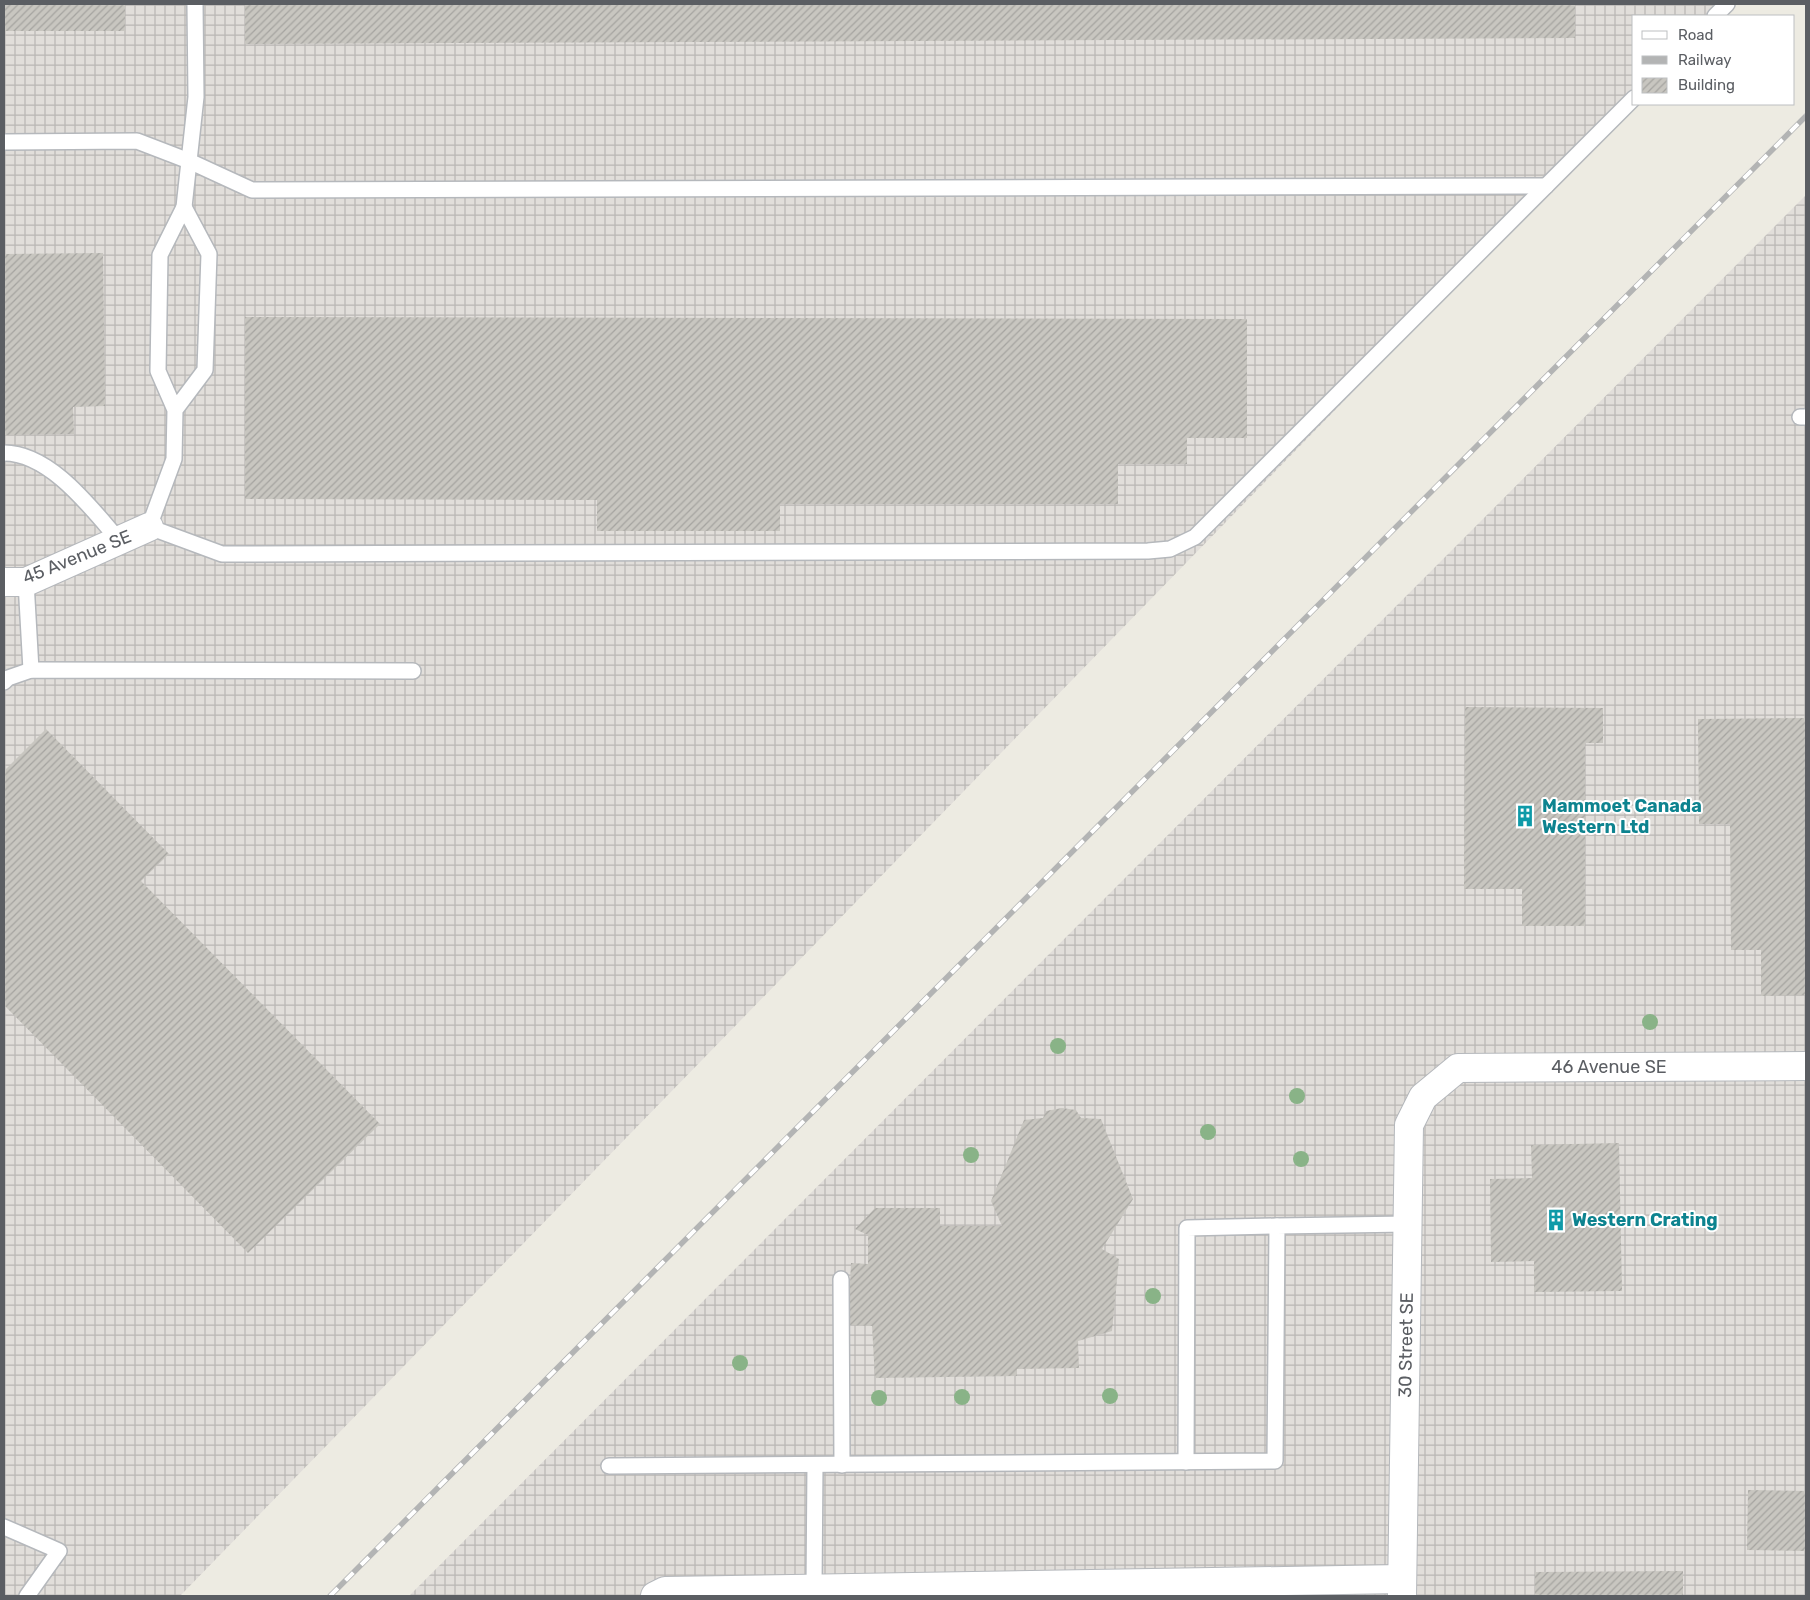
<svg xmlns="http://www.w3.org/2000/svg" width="1810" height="1600" font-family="Rubik,sans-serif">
  <defs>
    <pattern id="industrial-grid" width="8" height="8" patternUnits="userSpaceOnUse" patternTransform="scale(1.25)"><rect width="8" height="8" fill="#e1deda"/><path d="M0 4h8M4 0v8" fill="none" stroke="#b9b7b4"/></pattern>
    <pattern id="building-hatch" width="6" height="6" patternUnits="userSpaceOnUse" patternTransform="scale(1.25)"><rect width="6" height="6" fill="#c8c6c0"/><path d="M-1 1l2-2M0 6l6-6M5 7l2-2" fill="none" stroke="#a5a4a0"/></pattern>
  </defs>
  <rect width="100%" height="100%" fill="#edebe2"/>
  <g fill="url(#industrial-grid)">
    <polygon points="4,4 1730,4 1718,16 1634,16 1634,103 180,1596 4,1596"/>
    <polygon points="1806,195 1806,1596 409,1596 1130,873"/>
  </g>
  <g fill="url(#building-hatch)">
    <rect x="4" y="4" width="121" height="27"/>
    <polygon points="245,4 1575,4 1575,38 245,44"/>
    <polygon points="103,253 105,406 73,407 74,434 4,435 4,254"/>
    <polygon points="245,317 1247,319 1247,438 1187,438 1187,464 1118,464 1118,504 780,504 780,531 597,531 597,500 245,499"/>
    <polygon points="1465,707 1603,708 1603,743 1585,743 1585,926 1522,926 1522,889 1464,889"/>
    <polygon points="1806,718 1806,995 1761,996 1761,950 1731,950 1730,824 1699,824 1698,719"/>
    <polygon points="46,729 169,854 141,881 380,1124 248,1253 4,1005 4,771"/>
    <polygon points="1062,1108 1076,1110 1081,1118 1101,1119 1133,1199 1102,1249 1119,1259 1112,1331 1078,1341 1079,1368 1017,1369 1017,1376 875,1378 872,1326 848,1325 851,1263 868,1264 868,1235 855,1229 875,1208 940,1208 940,1226 1002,1226 991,1201 1024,1120 1043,1118 1046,1111"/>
    <polygon points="1619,1143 1622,1291 1534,1292 1534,1261 1491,1262 1490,1179 1532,1178 1531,1145"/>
    <polygon points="1748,1490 1806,1491 1806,1551 1747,1550"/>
    <polygon points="1683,1571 1683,1596 1535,1596 1535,1572"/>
  </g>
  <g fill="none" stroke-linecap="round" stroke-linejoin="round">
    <g stroke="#b5b8bc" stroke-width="18">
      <g id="lane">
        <polyline points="1715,16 1727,4"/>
        <polyline points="4,142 137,141 189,161 252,190 1546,186"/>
        <polyline points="184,207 196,97 195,4"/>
        <polyline points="175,410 205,370 209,254 184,207 160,255 158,371 175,410 174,459 149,527 222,554 1148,551 1170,549 1195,537 1634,98"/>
        <polyline points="1800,417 1806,417"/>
        <path d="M 4,453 C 50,453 91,508 118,539"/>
        <polyline points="26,582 31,670"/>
        <polyline points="4,682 8,678 31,670 413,671"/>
        <polyline points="841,1279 842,1465"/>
        <polyline points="1186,1462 1187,1228 1277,1226"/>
        <polyline points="609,1466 1275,1461 1277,1226 1408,1224"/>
        <polyline points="4,1527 59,1551 27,1596"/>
        <polyline points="814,1588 815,1465"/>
      </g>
    </g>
    <g stroke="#b5b8bc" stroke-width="30">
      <g id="street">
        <polyline points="4,582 26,582 149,527"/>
        <polyline points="655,1596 665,1591 1402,1579"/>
        <polyline points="1402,1596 1409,1125 1423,1097 1458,1068 1806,1066"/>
      </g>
    </g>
    <use href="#lane" stroke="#fff" stroke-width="15"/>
    <use href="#street" stroke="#fff" stroke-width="28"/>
    <g stroke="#b3b4b4" stroke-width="5.5">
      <polyline id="rail" points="330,1596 1806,116"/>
    </g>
    <use href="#rail" stroke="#fff" stroke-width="4" stroke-dasharray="11" stroke-linecap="butt"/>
  </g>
  <g fill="#89b387">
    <circle cx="1650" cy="1022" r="8"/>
    <circle cx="1058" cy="1046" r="8"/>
    <circle cx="1297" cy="1096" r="8"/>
    <circle cx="1208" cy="1132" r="8"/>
    <circle cx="971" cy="1155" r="8"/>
    <circle cx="1301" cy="1159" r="8"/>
    <circle cx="1153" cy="1296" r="8"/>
    <circle cx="740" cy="1363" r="8"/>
    <circle cx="1110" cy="1396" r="8"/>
    <circle cx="962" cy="1397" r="8"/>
    <circle cx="879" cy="1398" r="8"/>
  </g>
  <defs>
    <g id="building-bare" transform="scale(1.725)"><path d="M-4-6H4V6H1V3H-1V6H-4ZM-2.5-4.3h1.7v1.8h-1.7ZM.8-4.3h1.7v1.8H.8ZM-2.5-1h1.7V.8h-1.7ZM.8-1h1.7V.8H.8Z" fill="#0f9aa8" stroke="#fff" stroke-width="2.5" paint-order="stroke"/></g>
  </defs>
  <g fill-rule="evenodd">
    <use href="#building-bare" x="1525" y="816"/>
    <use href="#building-bare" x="1556" y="1220"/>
  </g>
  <g text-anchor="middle" stroke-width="4" stroke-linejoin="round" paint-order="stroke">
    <g font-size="18" fill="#5b5e63" stroke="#fff">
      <text transform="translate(77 557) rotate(-22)" y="6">45 Avenue SE</text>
      <text x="1609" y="1073">46 Avenue SE</text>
      <text transform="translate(1406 1345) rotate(-89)" y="6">30 Street SE</text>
    </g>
    <g font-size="18" font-weight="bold" fill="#0d838f" stroke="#fff" text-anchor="start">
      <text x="1542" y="812">Mammoet Canada<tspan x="1542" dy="21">Western Ltd</tspan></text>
      <text x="1572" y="1226">Western Crating</text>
    </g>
  </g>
  <rect width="1810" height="1600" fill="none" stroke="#5b5e63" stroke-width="10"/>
  <rect x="1632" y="15" width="162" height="90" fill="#ffffff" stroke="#bdbfc1"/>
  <rect x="1642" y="31" width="25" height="8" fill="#ffffff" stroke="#bdbfc1"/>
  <text x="1678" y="40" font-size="15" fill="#5b5e63">Road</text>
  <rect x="1642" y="56" width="25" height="8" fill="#b3b4b4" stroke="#bdbfc1"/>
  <text x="1678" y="65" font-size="15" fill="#5b5e63">Railway</text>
  <rect x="1642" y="78" width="25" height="15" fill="url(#building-hatch)" stroke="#bdbfc1"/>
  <text x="1678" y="90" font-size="15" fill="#5b5e63">Building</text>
</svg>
